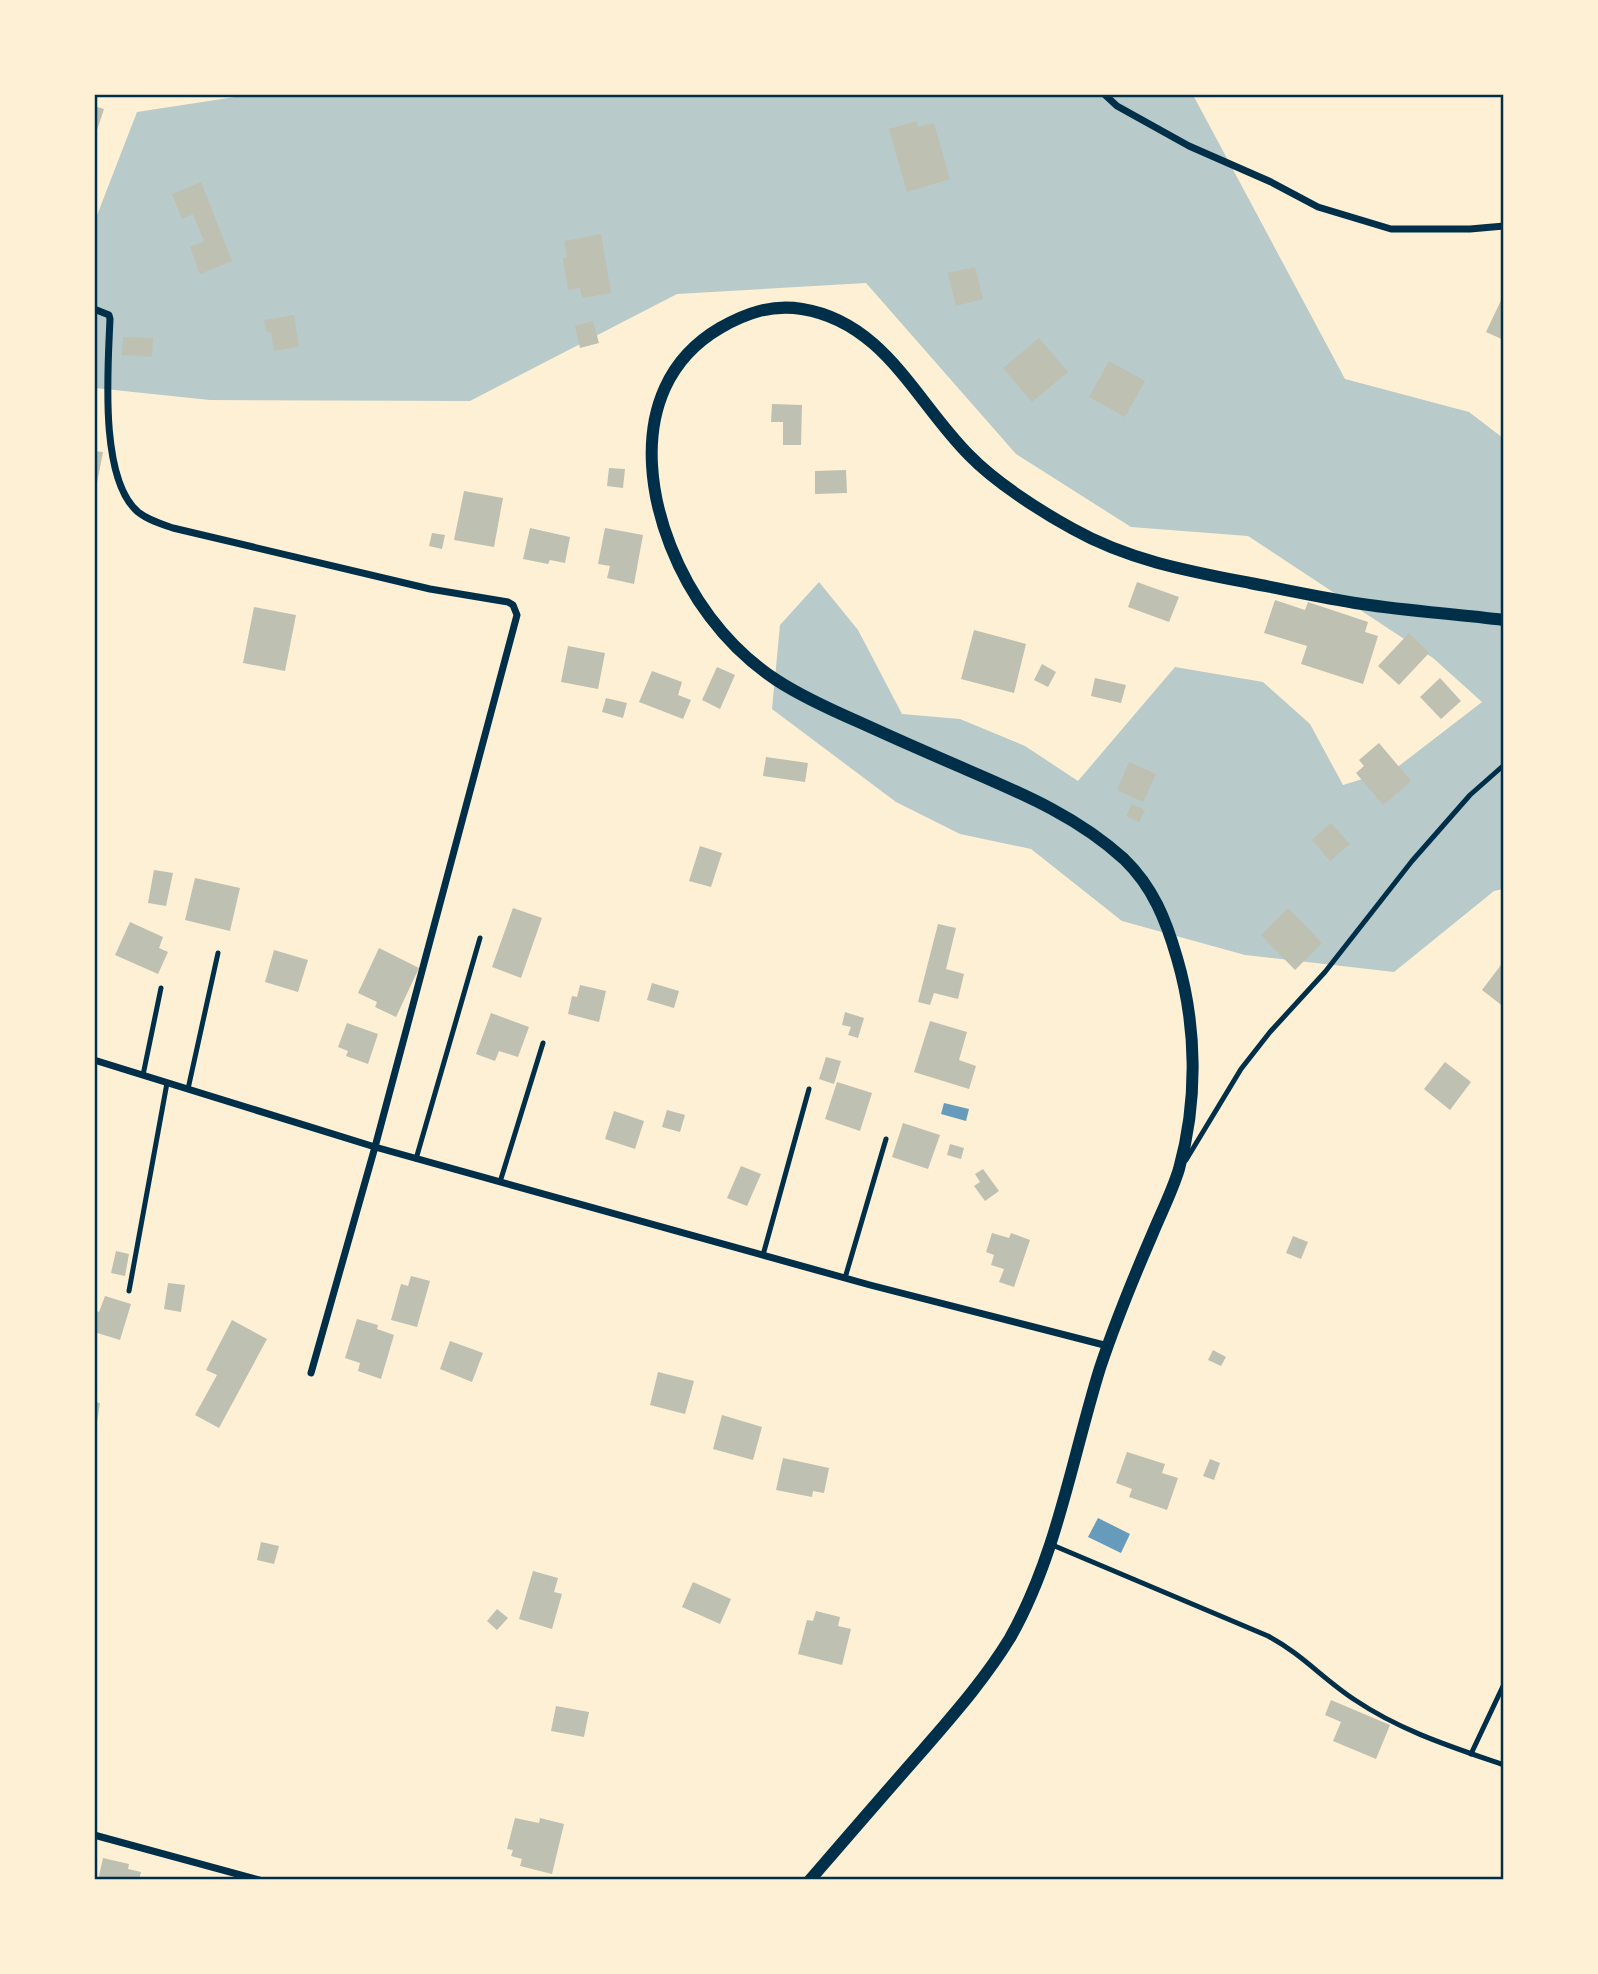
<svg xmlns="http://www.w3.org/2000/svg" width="1598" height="1974" font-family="'IBM Plex Sans',sans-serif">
  <rect width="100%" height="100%" fill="#fdf0d5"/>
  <polygon fill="#b9caca" points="248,95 1193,95 1345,379 1469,412 1503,438 1503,889 1494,891 1394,972 1245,955 1122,921 1031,849 960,834 896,802 772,709 780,625 819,582 858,630 902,714 960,719 1025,746 1078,781 1175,667 1263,682 1310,724 1343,785 1395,769 1482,702 1433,658 1248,536 1131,527 1016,454 866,283 677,294 470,401 210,400 95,388 94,223 137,112"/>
  <g fill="#669bbc">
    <polygon points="944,1103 969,1109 966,1121 941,1114"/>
    <polygon points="1098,1518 1130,1534 1121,1553 1088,1537"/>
  </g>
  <g fill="#bec0b2">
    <polygon points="94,106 104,109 95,136 94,136"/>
    <polygon points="917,121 918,127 934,123 950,179 907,192 889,129"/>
    <polygon points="201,182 232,261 200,274 190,247 204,241 193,214 182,219 172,194"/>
    <polygon points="601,234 611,293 582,298 580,288 568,290 563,258 567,257 564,241"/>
    <polygon points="975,267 983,299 956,306 948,273"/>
    <polygon points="1504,294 1504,340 1486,332"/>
    <polygon points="294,315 299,347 274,351 271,332 267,333 264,320"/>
    <polygon points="593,321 599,343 580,348 575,326"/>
    <polygon points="123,337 153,338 152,357 122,355"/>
    <polygon points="1039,338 1068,372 1032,402 1003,368"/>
    <polygon points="1109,361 1145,381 1125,417 1089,397"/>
    <polygon points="772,404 802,405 801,445 783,445 783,422 771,422"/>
    <polygon points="94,451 103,452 96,488 94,488"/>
    <polygon points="609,468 625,469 623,488 607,486"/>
    <polygon points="846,470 847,493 815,494 815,471"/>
    <polygon points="464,491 503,498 494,547 454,540"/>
    <polygon points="530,528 570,537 565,563 550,560 548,564 523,559"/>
    <polygon points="605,528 643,535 634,584 607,578 610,566 598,564"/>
    <polygon points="432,533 445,535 442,549 429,546"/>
    <polygon points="1137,582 1179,597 1169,622 1128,607"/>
    <polygon points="1275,600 1305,610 1308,602 1368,622 1365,632 1378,636 1363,684 1301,664 1307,646 1264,633"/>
    <polygon points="254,607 296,615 285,671 243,663"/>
    <polygon points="974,630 1026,644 1014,693 961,679"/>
    <polygon points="1409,633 1429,653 1399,685 1378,666"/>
    <polygon points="568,646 605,653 598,689 561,682"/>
    <polygon points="1042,664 1056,672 1048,687 1034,680"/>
    <polygon points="717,667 735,675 720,709 702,700"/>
    <polygon points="652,671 682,682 678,695 691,700 683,719 639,702"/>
    <polygon points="1095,678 1126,685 1121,703 1091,696"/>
    <polygon points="1440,678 1461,701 1441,719 1420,697"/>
    <polygon points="606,698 627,703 623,718 602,712"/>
    <polygon points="1379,743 1411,781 1383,805 1356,773 1364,766 1359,760"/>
    <polygon points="766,757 808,763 805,782 763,776"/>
    <polygon points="1129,762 1156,774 1143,802 1117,790"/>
    <polygon points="1132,804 1145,810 1139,822 1126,816"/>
    <polygon points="1331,823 1350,844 1330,861 1312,840"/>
    <polygon points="700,846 722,853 711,887 689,881"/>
    <polygon points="154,870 173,873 166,906 148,903"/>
    <polygon points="195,878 240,888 230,931 185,920"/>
    <polygon points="513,908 542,918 521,978 492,967"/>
    <polygon points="1288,908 1322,943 1295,970 1261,935"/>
    <polygon points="130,922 163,937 159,948 168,952 158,974 115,955"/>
    <polygon points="938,924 956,928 946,969 964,974 958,999 934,993 930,1005 918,1002"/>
    <polygon points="379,948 419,968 396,1017 375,1007 377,1002 358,993"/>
    <polygon points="274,950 308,960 298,992 265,982"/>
    <polygon points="1504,961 1504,1007 1482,990"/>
    <polygon points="652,983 679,991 674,1008 647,1000"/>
    <polygon points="580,985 606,991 599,1022 568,1014 572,996 577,997"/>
    <polygon points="845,1012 864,1018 858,1038 848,1035 851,1027 842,1025"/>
    <polygon points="491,1013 529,1027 518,1057 499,1051 495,1061 476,1054"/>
    <polygon points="930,1021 967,1032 959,1060 976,1066 969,1089 914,1072"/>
    <polygon points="347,1023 378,1034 368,1064 346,1056 348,1051 338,1047"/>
    <polygon points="826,1057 841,1061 834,1084 819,1079"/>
    <polygon points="1445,1062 1471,1082 1450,1110 1424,1089"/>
    <polygon points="837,1082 872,1093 860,1131 825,1119"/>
    <polygon points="667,1110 685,1115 680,1132 662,1127"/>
    <polygon points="614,1111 644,1121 635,1149 605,1139"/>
    <polygon points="903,1123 940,1135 928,1169 892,1157"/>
    <polygon points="950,1144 964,1148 961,1159 947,1155"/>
    <polygon points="741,1166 761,1174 747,1206 727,1198"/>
    <polygon points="983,1169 999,1191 985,1201 974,1186 980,1182 975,1174"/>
    <polygon points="992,1233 1009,1238 1011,1233 1030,1240 1014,1287 999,1282 1004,1269 991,1265 994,1255 986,1252"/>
    <polygon points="1293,1236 1308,1242 1301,1259 1286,1253"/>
    <polygon points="116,1251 129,1254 125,1276 111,1273"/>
    <polygon points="411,1276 430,1281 417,1327 391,1320 401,1284 408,1286"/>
    <polygon points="168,1283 185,1285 181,1312 164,1309"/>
    <polygon points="105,1296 131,1304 120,1340 94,1332 94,1310 99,1312"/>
    <polygon points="357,1319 378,1325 377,1329 394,1335 381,1379 358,1371 360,1363 345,1358"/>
    <polygon points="232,1320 267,1339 219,1428 195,1415 217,1375 206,1370"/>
    <polygon points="450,1341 483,1353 472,1382 440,1369"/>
    <polygon points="1213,1350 1226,1357 1221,1366 1208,1360"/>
    <polygon points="658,1372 694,1381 685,1414 650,1405"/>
    <polygon points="94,1402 100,1403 97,1422 94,1422"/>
    <polygon points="722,1415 762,1427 753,1460 713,1449"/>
    <polygon points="1127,1452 1165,1464 1162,1473 1178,1478 1167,1510 1129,1497 1132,1489 1116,1483"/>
    <polygon points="783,1458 829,1468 824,1493 813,1491 812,1497 776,1490"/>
    <polygon points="1210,1459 1220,1463 1214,1480 1203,1476"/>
    <polygon points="261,1542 279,1546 274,1564 257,1560"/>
    <polygon points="533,1571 558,1578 554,1592 562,1594 552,1629 519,1619"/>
    <polygon points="693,1582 731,1599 720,1624 682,1607"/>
    <polygon points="497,1609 508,1618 497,1630 487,1621"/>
    <polygon points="816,1611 840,1617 838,1626 851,1629 842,1665 798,1654 807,1620 813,1621"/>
    <polygon points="1331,1700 1390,1725 1376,1759 1333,1741 1341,1722 1325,1715"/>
    <polygon points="556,1706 589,1712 584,1737 551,1731"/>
    <polygon points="515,1818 539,1823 540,1818 564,1824 552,1874 520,1866 522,1859 511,1856 513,1850 507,1849"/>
    <polygon points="103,1858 129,1864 128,1869 141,1872 139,1880 98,1880"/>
  </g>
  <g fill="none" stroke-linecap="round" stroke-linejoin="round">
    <g stroke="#003049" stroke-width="5">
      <polyline points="143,1075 161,988"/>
      <polyline points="188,1089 218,953"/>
      <polyline points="416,1159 480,938"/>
      <polyline points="1186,1160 1241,1069 1270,1032 1325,972 1412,861 1470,795 1504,765"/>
      <polyline points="500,1182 543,1043"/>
      <polyline points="763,1255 809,1089"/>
      <polyline points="845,1278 886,1139"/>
      <polyline points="129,1291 167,1083"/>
      <path d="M 1050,1544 L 1268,1636 C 1302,1654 1324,1680 1355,1700 C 1401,1731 1452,1747 1504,1765"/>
      <polyline points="1471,1754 1504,1684"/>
    </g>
    <g stroke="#003049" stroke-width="7">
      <polyline points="1104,94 1117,106 1189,146 1271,182 1318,207 1391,229 1470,229 1504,226"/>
      <path d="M 94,309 L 109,315 L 110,319 C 108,367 99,479 138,512 C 148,520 161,524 173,528 L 430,589 L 508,602 L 513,605 L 517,615 L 375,1147 L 311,1373"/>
      <polyline points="94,1060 375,1147 870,1285 1108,1346"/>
      <polyline points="94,1835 259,1880"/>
    </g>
    <path stroke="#003049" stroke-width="12" d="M 810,1880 C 848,1836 885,1793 923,1750 C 954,1714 985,1679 1010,1638 C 1057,1555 1072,1458 1100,1368 C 1115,1323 1133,1279 1152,1235 C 1161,1213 1172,1192 1179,1169 C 1198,1101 1197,1026 1177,958 C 1166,920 1153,887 1124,859 C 1077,816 1021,793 963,768 C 928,753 894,738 859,722 C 797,695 752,673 710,617 C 648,535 614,390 720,328 C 746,313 772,304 802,309 C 884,322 916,402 969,455 C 995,482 1040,511 1073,529 C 1128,560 1188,571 1250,583 C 1287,590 1324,598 1362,604 C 1409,611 1456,614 1504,620"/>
  </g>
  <rect width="1598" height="1974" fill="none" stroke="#fdf0d5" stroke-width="192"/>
  <rect x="96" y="96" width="1406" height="1782" fill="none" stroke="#003049" stroke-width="2.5"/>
</svg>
